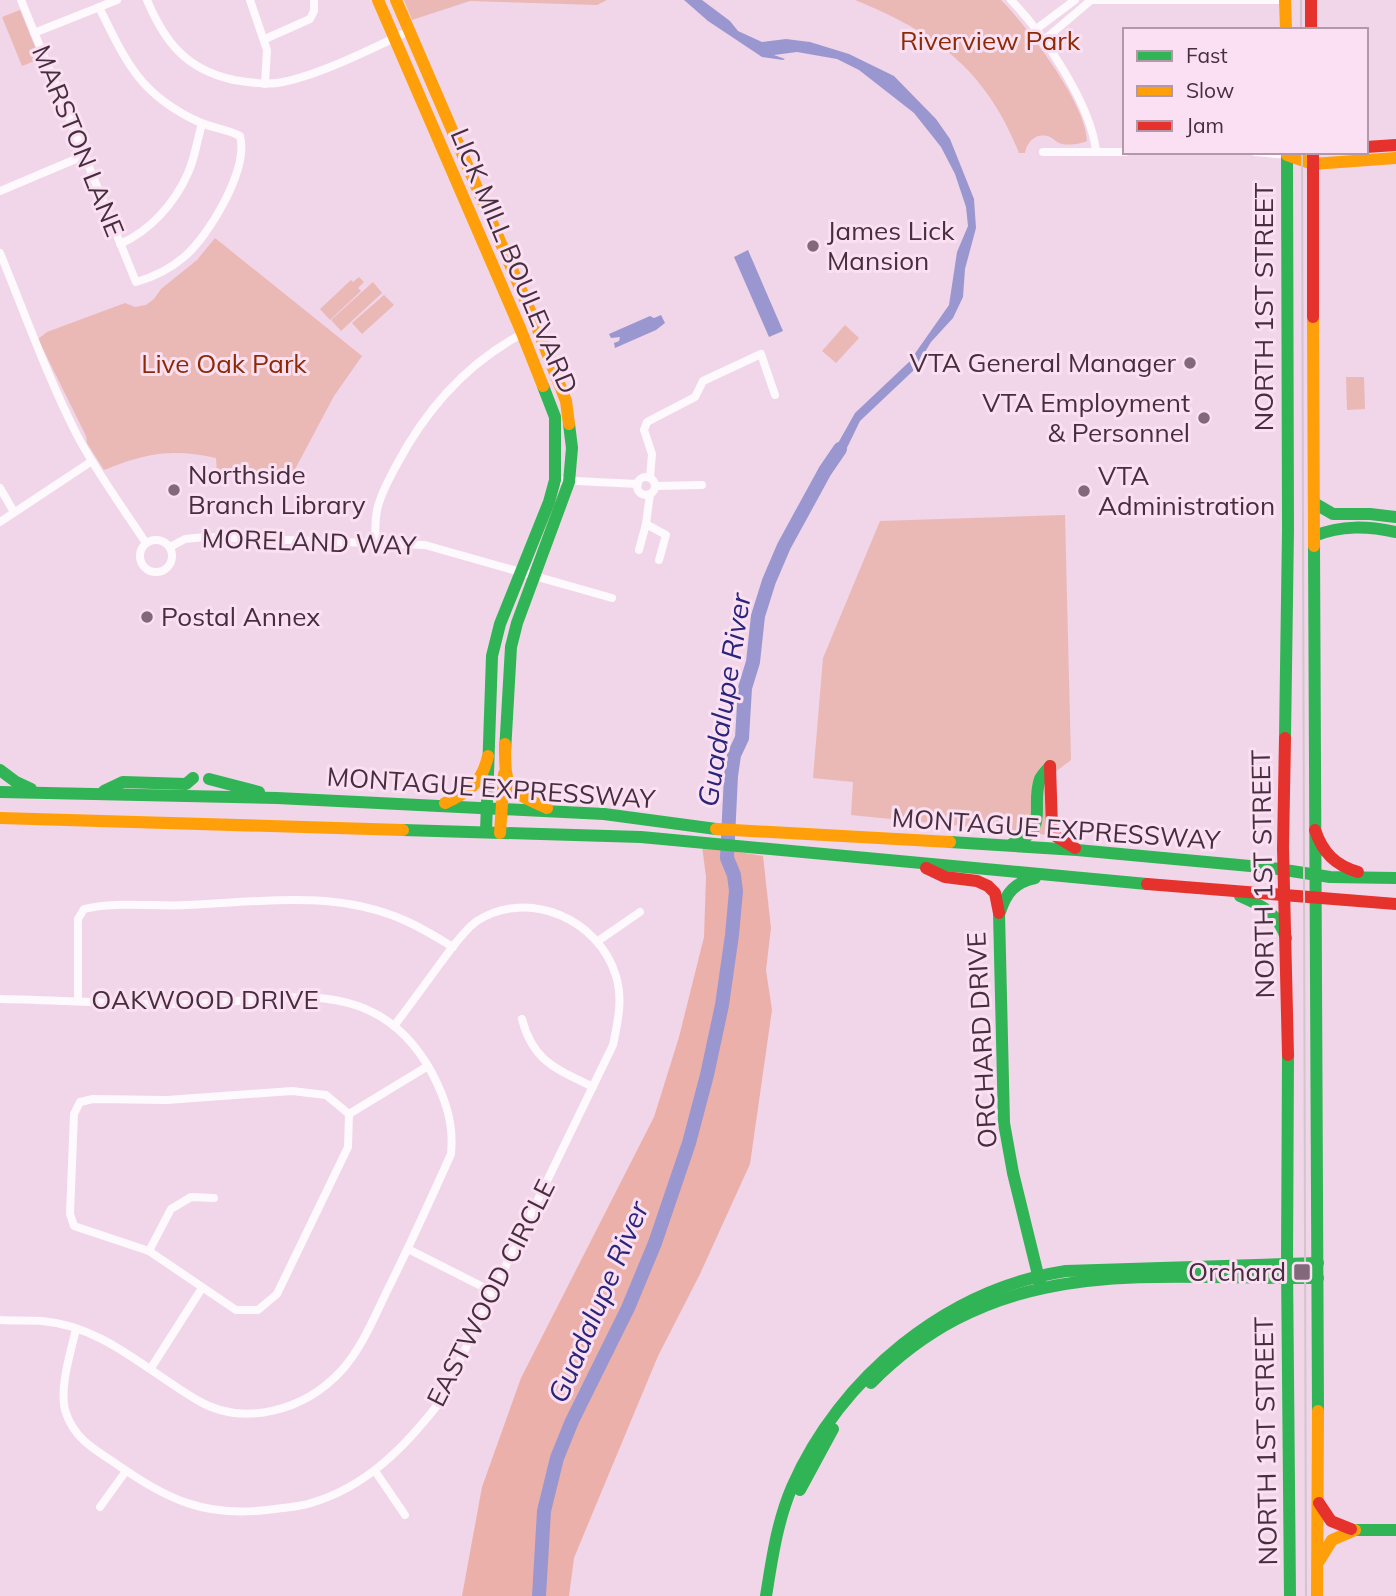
<svg xmlns="http://www.w3.org/2000/svg" width="1396" height="1596" font-family="Mulish,sans-serif">
  <rect width="100%" height="100%" fill="#f1d5e8"/>
  <g fill="#eab9b6">
    <polygon points="404,0 607,0 597,5 470,1 412,20"/>
    <path d="M 855,0 L 1001,0 C 1027,26 1087,105 1087,141 C 1081,144 1066,146 1059,143 C 1056,142 1053,138 1050,137 C 1037,132 1027,141 1025,153 L 1019,153 C 986,70 936,33 855,0 Z"/>
    <polygon points="20,10 40,59 22,66 2,17"/>
    <path d="M 215,238 L 362,356 L 334,396 L 293,473 L 217,473 L 216,458 C 172,448 145,453 104,470 L 87,443 L 86,436 L 38,339 L 47,332 L 125,303 L 135,307 L 146,305 L 154,299 L 161,289 L 197,260 Z"/>
    <polygon points="359,277 364,282 358,288 361,291 330,320 320,309 351,280 353,282"/>
    <polygon points="373,282 382,293 341,331 331,320"/>
    <polygon points="384,295 394,305 362,334 352,323"/>
    <polygon points="845,325 859,338 836,363 822,351"/>
    <polygon points="1346,377 1364,377 1365,409 1347,410"/>
    <polygon points="1065,515 1071,760 1054,773 1049,835 851,815 853,782 813,778 823,658 880,521"/>
  </g>
  <polygon fill="#ecb0aa" points="702,846 763,856 771,928 766,970 772,1010 750,1164 700,1274 658,1356 613,1464 574,1558 569,1596 462,1596 482,1487 521,1378 654,1117 679,1037 704,937 706,877"/>
  <g fill="#9a97d0">
    <polygon points="684,0 702,0 730,21 738,31 762,42 786,39 810,42 849,54 894,76 936,119 950,139 974,199 976,228 965,269 963,297 953,318 931,342 914,370 860,421 842,458 831,466 828,461 855,413 909,362 949,305 957,252 968,226 966,207 955,174 941,147 914,113 859,70 837,59 797,52 774,55 785,59 783,60 762,57 708,21"/>
    <polygon points="748,250 783,331 769,337 734,257"/>
    <polygon points="661,315 665,323 656,330 615,348 614,343 619,341 620,337 611,338 609,334 650,316 654,318"/>
  </g>
  <g fill="none" stroke-linecap="round" stroke-linejoin="round">
    <polyline stroke="#9a97d0" stroke-width="14" points="539,1596 544,1511 557,1458 572,1421 628,1308 655,1243 689,1143 707,1075 722,1005 732,935 736,891 734,875 727,858 731,776 734,755 742,738 745,688 753,662 758,616 769,581 784,546 825,471 840,449"/>
    <g stroke="#fdf9fc" stroke-width="8">
      <path d="M 21,0 L 136,282 C 154,277 169,270 184,257 C 209,236 249,169 240,136 C 227,129 212,128 199,122 C 140,95 126,62 99,7"/>
      <path d="M 147,0 C 165,43 187,70 234,80 C 249,82 263,85 277,83 C 316,77 373,48 409,31"/>
      <polyline points="250,0 267,50 265,84"/>
      <path d="M 1011,0 C 1044,34 1091,105 1096,151"/>
      <polyline points="1090,0 1285,0"/>
      <polyline points="1035,30 1075,0"/>
      <polyline points="34,33 117,0"/>
      <polyline points="265,39 310,19 314,11 314,0"/>
      <polyline points="1044,40 1090,1"/>
      <polyline points="1043,152 1125,152"/>
      <polyline points="1255,152 1287,155"/>
      <polyline points="0,191 83,156"/>
      <path d="M 120,244 C 150,231 175,203 188,173 C 195,158 197,140 202,124"/>
      <path d="M 0,253 C 25,314 47,376 77,435 C 97,473 123,508 146,543"/>
      <circle cx="646" cy="486" r="9"/>
      <polyline points="650,478 652,454 644,430 647,422 695,397 703,381 761,354 775,395"/>
      <polyline points="555,480 638,484"/>
      <polyline points="655,486 702,485"/>
      <polyline points="0,488 14,512"/>
      <polyline points="0,522 92,461"/>
      <polyline points="646,524 666,535 659,560"/>
      <circle cx="156" cy="556" r="16"/>
      <path d="M 376,543 C 375,532 375,521 377,510 C 380,495 389,479 396,466 C 425,411 467,363 522,334"/>
      <polyline points="170,547 185,539 205,537 425,545 612,598"/>
      <polyline points="639,550 646,524 650,494"/>
      <polyline points="598,941 640,912"/>
      <path d="M 0,999 C 63,1000 127,1005 191,1004 C 284,1001 376,970 432,1073 C 446,1100 454,1124 451,1154 C 430,1201 409,1247 386,1293 C 373,1320 361,1349 341,1371 C 305,1410 244,1428 197,1400 C 147,1371 103,1326 42,1321 C 28,1320 14,1321 0,1320"/>
      <path d="M 78,1001 L 78,919 L 84,909 C 115,901 154,907 185,905 C 261,902 335,889 406,921 C 422,928 438,938 453,947"/>
      <path d="M 522,1019 C 533,1062 557,1069 593,1087"/>
      <polygon points="292,1091 326,1095 349,1114 348,1147 277,1294 258,1310 236,1310 149,1251 74,1226 70,1214 74,1114 80,1102 93,1099 167,1100"/>
      <polyline points="349,1114 428,1066"/>
      <polyline points="408,1249 493,1292"/>
      <polyline points="149,1251 171,1209 191,1197 214,1198"/>
      <path d="M 76,1329 C 71,1351 58,1391 66,1413 C 74,1437 92,1448 112,1461 C 168,1500 205,1519 275,1509 C 287,1507 300,1507 311,1503 C 366,1487 405,1447 439,1403 L 613,1045 C 618,1021 623,1000 616,976 C 599,919 528,888 477,921 C 464,930 452,948 442,961 C 426,983 410,1005 394,1026"/>
      <polyline points="151,1368 202,1288"/>
      <polyline points="375,1471 405,1515"/>
      <polyline points="100,1507 126,1471"/>
    </g>
    <g stroke="#30b455" stroke-width="12">
      <polyline points="1314,503 1333,514 1370,514 1396,517"/>
      <path d="M 1314,536 C 1342,525 1367,526 1396,532"/>
      <polyline points="1314,546 1318,1411"/>
      <polyline points="1285,738 1288,530 1287,152"/>
      <polyline points="505,752 511,647 517,623 569,482 572,448 569,424"/>
      <polyline points="0,770 16,782 31,789"/>
      <polyline points="209,779 259,792"/>
      <polyline points="104,791 123,782 186,784 193,778"/>
      <polyline points="0,792 277,798 604,814 716,829"/>
      <polyline points="403,830 641,837 1147,884"/>
      <polyline points="486,832 492,656 500,624 549,502 555,480 555,417 543,386"/>
      <polyline points="950,842 1077,850 1272,868 1330,877 1396,878"/>
      <path d="M 1012,844 C 1051,830 1030,807 1040,779 C 1042,775 1047,770 1050,766"/>
      <path d="M 1240,896 C 1263,906 1278,913 1286,938"/>
      <path d="M 1000,912 C 1006,893 1015,882 1035,878"/>
      <polyline points="999,913 1004,1123 1013,1173 1040,1283"/>
      <polyline points="1288,1055 1287,1265 1290,1596"/>
      <path d="M 871,1383 C 1002,1251 1150,1280 1318,1278"/>
      <polyline points="800,1490 833,1429"/>
      <polyline points="1355,1530 1396,1530"/>
      <path d="M 766,1596 C 772,1559 777,1522 792,1487 C 840,1377 947,1289 1066,1271 L 1318,1263"/>
    </g>
    <g stroke="#ff9f0a" stroke-width="12">
      <polyline points="378,0 520,328 543,386"/>
      <polyline points="396,0 537,327 566,401 569,424"/>
      <polyline points="1285,0 1286,30"/>
      <polyline points="1287,155 1313,164 1396,158"/>
      <polyline points="1313,317 1314,546"/>
      <path d="M 505,744 C 505,788 506,790 547,808"/>
      <path d="M 445,803 C 469,792 482,783 488,756"/>
      <polyline points="0,818 403,830"/>
      <polyline points="716,829 950,842"/>
      <polyline points="500,833 504,774"/>
      <polyline points="1319,1561 1332,1540 1355,1530"/>
      <polyline points="1317,1596 1318,1411"/>
    </g>
    <g stroke="#e5322d" stroke-width="12">
      <polyline points="1311,0 1311,30"/>
      <polyline points="1366,147 1396,145"/>
      <polyline points="1313,152 1313,317"/>
      <polyline points="1285,738 1283,848 1288,1055"/>
      <polyline points="1050,766 1052,828 1057,837 1075,848"/>
      <path d="M 1315,830 C 1323,853 1335,865 1358,872"/>
      <polyline points="926,868 945,877 977,881 988,886 995,893 999,913"/>
      <polyline points="1147,884 1396,904"/>
      <polyline points="1319,1503 1331,1521 1351,1529"/>
    </g>
    <g stroke="#cfc7cc" stroke-width="2">
      <polyline points="1301,0 1301,30"/>
      <polyline points="1302,152 1306,1596"/>
    </g>
  </g>
  <g fill="#82687a" stroke="#fae0f2" stroke-width="2.5">
    <circle cx="813" cy="246" r="7"/>
    <circle cx="1190" cy="363" r="7"/>
    <circle cx="1204" cy="418" r="7"/>
    <circle cx="174" cy="490" r="7"/>
    <circle cx="1084" cy="491" r="7"/>
    <circle cx="147" cy="617" r="7"/>
    <rect x="1293" y="1263" width="18" height="18" rx="3.5"/>
  </g>
  <g text-anchor="middle" stroke-width="6" stroke-linejoin="round" paint-order="stroke">
    <g font-size="26" fill="#8d2903" stroke="#fae0f2">
      <text x="990" y="50">Riverview Park</text>
      <text x="224" y="373">Live Oak Park</text>
    </g>
    <g font-size="26" fill="#462e3f" stroke="#fae0f2">
      <text transform="translate(78 141) rotate(68)" y="9">MARSTON LANE</text>
      <text transform="translate(514 261) rotate(67)" y="9">LICK MILL BOULEVARD</text>
      <text transform="translate(1264 307) rotate(-90)" y="9">NORTH 1ST STREET</text>
      <text transform="translate(309 542) rotate(2)" y="9">MORELAND WAY</text>
      <text transform="translate(491 788) rotate(4)" y="9">MONTAGUE EXPRESSWAY</text>
      <text transform="translate(1056 829) rotate(4)" y="9">MONTAGUE EXPRESSWAY</text>
      <text transform="translate(1263 874) rotate(-91)" y="9">NORTH 1ST STREET</text>
      <text x="205" y="1009">OAKWOOD DRIVE</text>
      <text transform="translate(982 1040) rotate(-93)" y="9">ORCHARD DRIVE</text>
      <text transform="translate(491 1293) rotate(-63)" y="9">EASTWOOD CIRCLE</text>
      <text transform="translate(1266 1441) rotate(-91)" y="9">NORTH 1ST STREET</text>
    </g>
    <g font-size="26" fill="#462e3f" stroke="#fae0f2" text-anchor="start">
      <text x="827" y="240">James Lick<tspan x="827" dy="30">Mansion</tspan></text>
      <text x="1176" y="372" text-anchor="end">VTA General Manager</text>
      <text x="1190" y="412" text-anchor="end">VTA Employment<tspan x="1190" dy="30">&amp; Personnel</tspan></text>
      <text x="188" y="484">Northside<tspan x="188" dy="30">Branch Library</tspan></text>
      <text x="1098" y="485">VTA<tspan x="1098" dy="30">Administration</tspan></text>
      <text x="161" y="626">Postal Annex</text>
      <text x="1286" y="1281" text-anchor="end">Orchard</text>
    </g>
    <g font-size="28" font-style="italic" fill="#29257b" stroke="#fae0f2">
      <text transform="translate(724 700) rotate(-81)" y="10">Guadalupe River</text>
      <text transform="translate(598 1302) rotate(-67)" y="10">Guadalupe River</text>
    </g>
  </g>
  <rect x="1123" y="28" width="245" height="126" fill="#fae0f2" stroke="#b299aa" stroke-width="2"/>
  <rect x="1137" y="51" width="35" height="10" fill="#30b455" stroke="#b299aa" stroke-width="2"/>
  <text x="1186" y="63" font-size="21" fill="#462e3f">Fast</text>
  <rect x="1137" y="86" width="35" height="10" fill="#ff9f0a" stroke="#b299aa" stroke-width="2"/>
  <text x="1186" y="98" font-size="21" fill="#462e3f">Slow</text>
  <rect x="1137" y="121" width="35" height="10" fill="#e5322d" stroke="#b299aa" stroke-width="2"/>
  <text x="1186" y="133" font-size="21" fill="#462e3f">Jam</text>
</svg>
